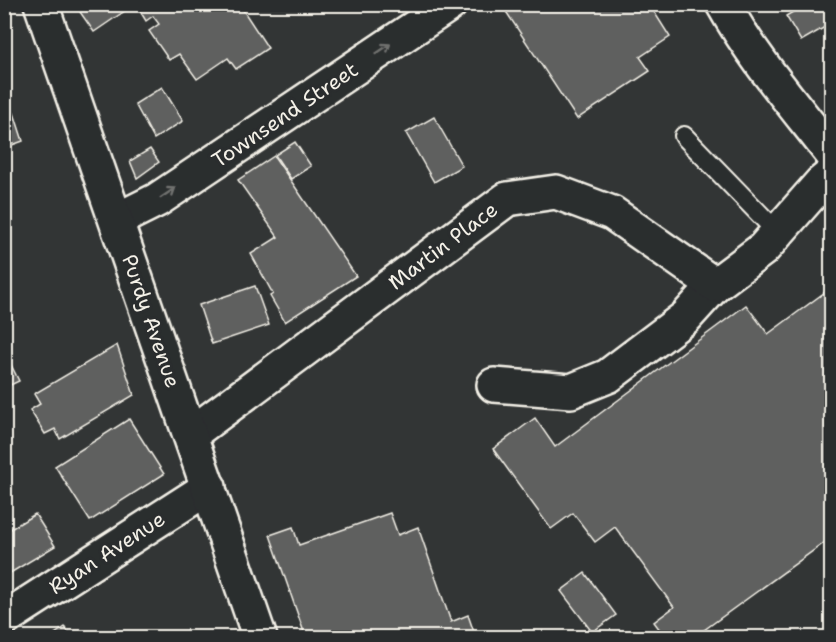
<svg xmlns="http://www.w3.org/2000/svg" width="836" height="642" font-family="'Shantell Sans',sans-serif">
  <rect width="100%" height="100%" fill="#323535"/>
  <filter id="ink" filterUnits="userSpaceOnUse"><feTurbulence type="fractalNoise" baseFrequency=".0167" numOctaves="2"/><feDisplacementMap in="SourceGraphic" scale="12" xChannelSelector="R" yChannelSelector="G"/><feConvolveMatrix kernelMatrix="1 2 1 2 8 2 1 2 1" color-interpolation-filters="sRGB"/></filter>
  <g filter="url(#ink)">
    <g fill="#5f605f" stroke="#f4f1e8" stroke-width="1.5">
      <polygon points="81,4 135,4 94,32 80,12 84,9"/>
      <polygon points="239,4 268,48 236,69 228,58 197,79 179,54 169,60 149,31 159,24 153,16 146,21 140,11 147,4"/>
      <polygon points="501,4 655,4 651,7 670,37 640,57 650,71 577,119"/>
      <polygon points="806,4 832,4 832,23 801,41 786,16"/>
      <polygon points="162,87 183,121 154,139 135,104"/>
      <polygon points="14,113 23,141 4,148 4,116"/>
      <polygon points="434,117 462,166 434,182 406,133"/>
      <polygon points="295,142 311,166 291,179 275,155"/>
      <polygon points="150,149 159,162 137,178 130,161"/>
      <polygon points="274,156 356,276 285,322 270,296 273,294 251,254 278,237 238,180"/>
      <polygon points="255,286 269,325 212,344 199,305"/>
      <polygon points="832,287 832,537 693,638 666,638 654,622 674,607 615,527 595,542 573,513 551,529 493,449 535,418 555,447 746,305 768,334"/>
      <polygon points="117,345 134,395 60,439 55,429 45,434 30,410 40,404 34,394"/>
      <polygon points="11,365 19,381 4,388 4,368"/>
      <polygon points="129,419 164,474 90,521 55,466"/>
      <polygon points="390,513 398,535 418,527 451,622 468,615 476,638 306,638 270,535 293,527 299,545"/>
      <polygon points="35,514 55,546 7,575 4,571 4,533"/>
      <polygon points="585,573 616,615 592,632 561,591"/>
      <polygon points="65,627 72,638 49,638"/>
    </g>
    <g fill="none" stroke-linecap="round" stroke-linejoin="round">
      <g stroke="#f4f1e8" stroke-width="22">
        <polyline id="lane" points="684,136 778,233"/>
      </g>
      <g stroke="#f4f1e8" stroke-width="38">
        <g id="street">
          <path d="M 723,4 C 753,58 794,105 832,154"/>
          <polyline points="117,220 157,200 450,4"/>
          <polyline points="494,385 571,391 608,376 686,317 715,285"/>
          <polyline points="191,434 507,199 556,192 612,213 715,285 763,249 821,183 832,174"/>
          <polyline points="4,619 209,487"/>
        </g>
      </g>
      <g stroke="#f4f1e8" stroke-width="38">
        <polyline id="secondary" points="41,4 260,638"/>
      </g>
      <use href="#lane" stroke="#2a2d2e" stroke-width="18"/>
      <use href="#street" stroke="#2a2d2e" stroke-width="33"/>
      <use href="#secondary" stroke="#2a2d2e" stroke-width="33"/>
    </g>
    <defs><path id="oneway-shaft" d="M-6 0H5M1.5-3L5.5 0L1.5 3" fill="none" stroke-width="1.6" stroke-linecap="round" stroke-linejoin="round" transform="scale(1.5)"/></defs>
    <g stroke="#71726f">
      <use href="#oneway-shaft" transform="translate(383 49) rotate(-34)"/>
      <use href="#oneway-shaft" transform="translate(168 193) rotate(-34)"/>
    </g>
  </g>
  <g text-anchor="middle" stroke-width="6" stroke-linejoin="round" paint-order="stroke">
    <g font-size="21" fill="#f4f1e8" stroke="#2a2d2e">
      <text transform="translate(285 115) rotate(-34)" y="7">Townsend Street</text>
      <text transform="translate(443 246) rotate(-37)" y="7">Martin Place</text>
      <text transform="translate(151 321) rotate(71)" y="7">Purdy Avenue</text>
      <text transform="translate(107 553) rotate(-33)" y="7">Ryan Avenue</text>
    </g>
  </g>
  <rect width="836" height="642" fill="none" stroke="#2a2d2e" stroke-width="24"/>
  <rect x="12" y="12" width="812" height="618" fill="none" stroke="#f4f1e8" stroke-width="2" filter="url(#ink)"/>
</svg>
